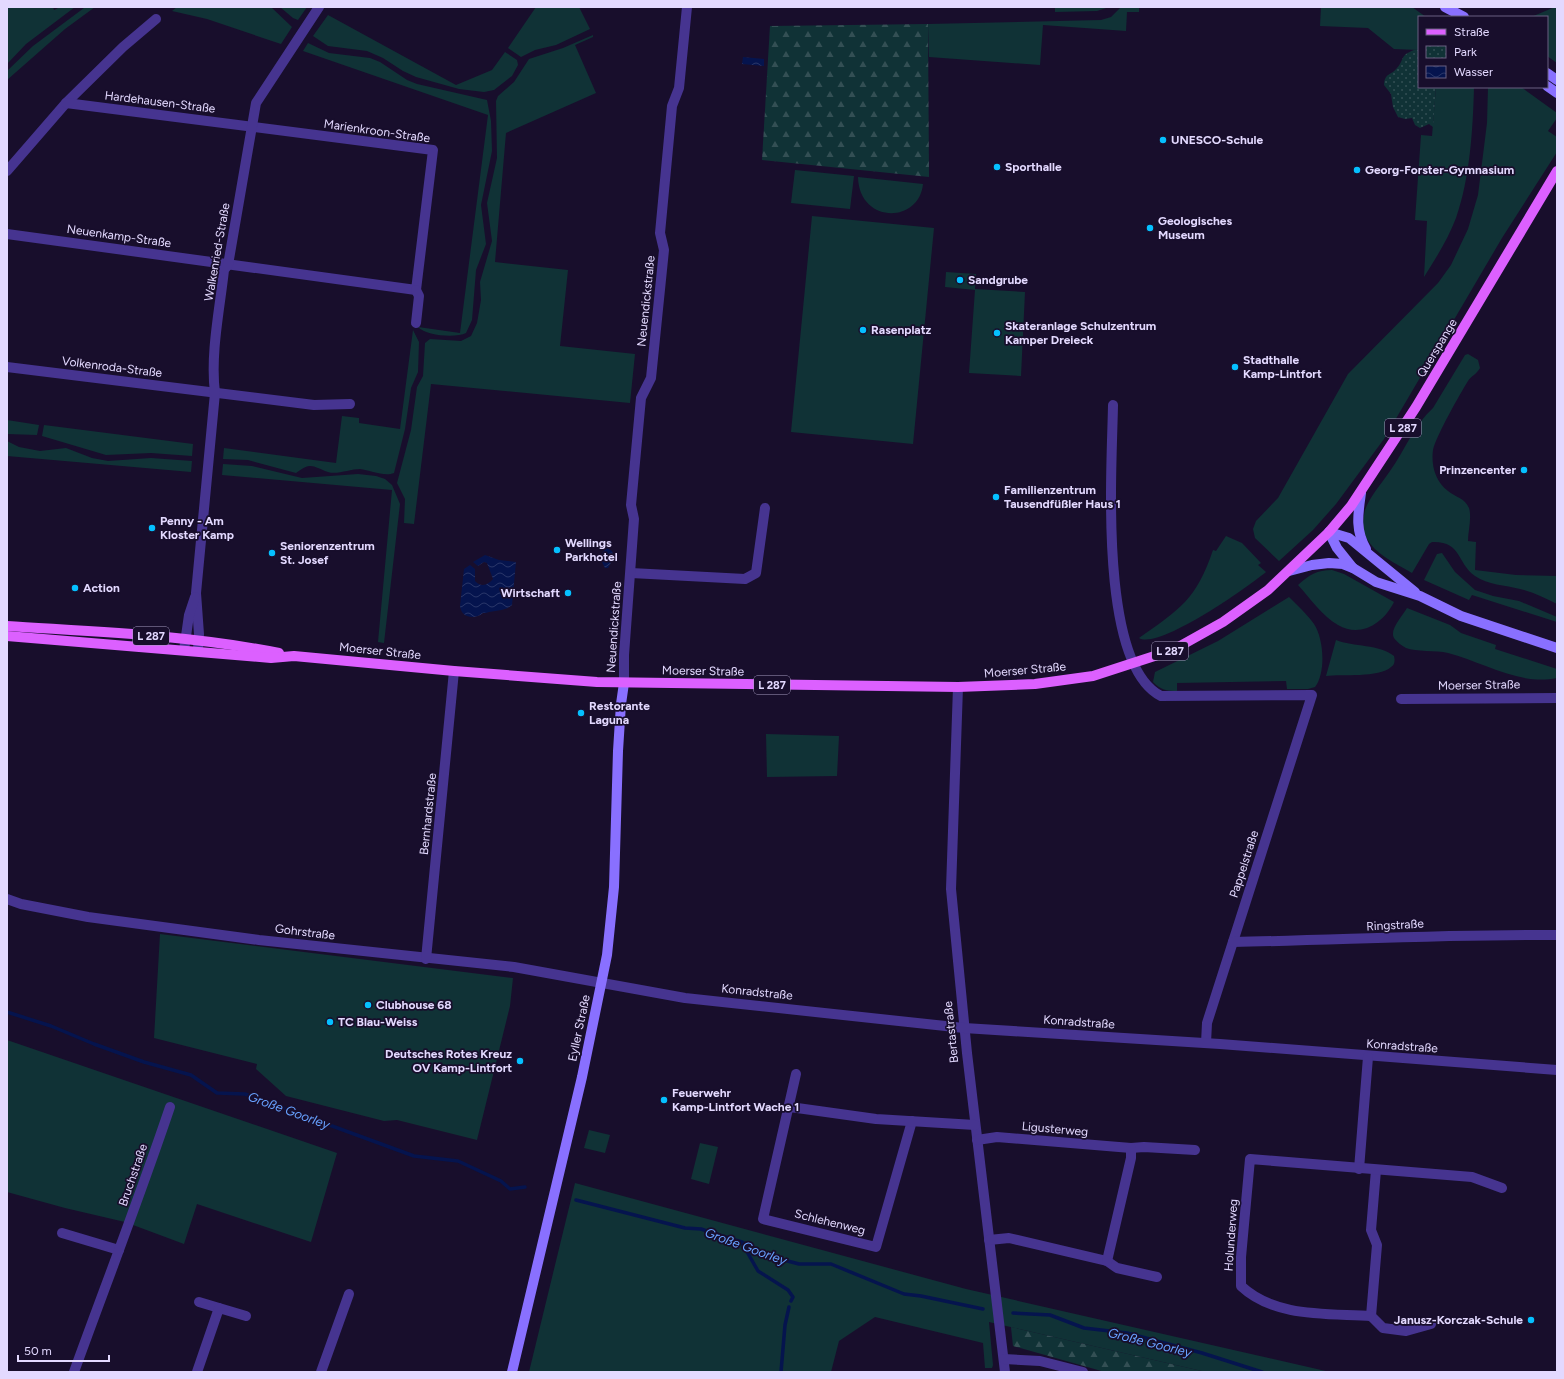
<svg xmlns="http://www.w3.org/2000/svg" width="1564" height="1379" font-family="Figtree,sans-serif">
  <defs>
    <pattern id="forest-firs" width="22" height="20" patternUnits="userSpaceOnUse"><rect width="22" height="20" fill="#103236"/><path d="M5 1l3.5 6h-7zM16 11l3.5 6h-7z" fill="#334f54"/></pattern>
    <pattern id="park-dots" width="8" height="8" patternUnits="userSpaceOnUse"><rect width="8" height="8" fill="#103236"/><path d="M2 2h.1M6 6h.1" fill="none" stroke="#334f54" stroke-width="1.8" stroke-linecap="round"/></pattern>
    <pattern id="water-waves" width="16" height="10" patternUnits="userSpaceOnUse"><rect width="16" height="10" fill="#05144e"/><path d="M0 5q4-4 8 0t8 0" fill="none" stroke="#293669"/></pattern>
  </defs>
  <rect width="100%" height="100%" fill="#180e2c"/>
  <g fill="#103236">
    <polygon points="7,7 53,7 54,10 60,7 75,7 26,44 7,64"/>
    <polygon points="95,7 65,29 7,80 7,71 33,46 84,8"/>
    <polygon points="177,7 271,7 292,27 281,44 207,19 172,11"/>
    <polygon points="280,7 307,7 298,20 293,18"/>
    <polygon points="536,7 579,7 590,29 556,45 535,50 521,57 508,48"/>
    <polygon points="1055,7 1109,7 1097,11 1055,12"/>
    <polygon points="1121,7 1139,7 1139,12 1127,12 1126,31 1043,25 1040,65 929,57 928,24 1101,20 1111,17"/>
    <polygon points="1321,7 1412,7 1426,17 1419,17 1419,50 1394,49 1368,28 1320,26"/>
    <polygon points="1555,7 1557,7 1557,63 1547,56 1547,17 1531,17"/>
    <polygon points="328,15 456,85 492,70 505,52 517,60 518,65 512,76 494,90 484,92 459,89 416,77 403,71 383,58 367,51 328,46 313,36"/>
    <polygon points="593,35 593,37 575,45 596,93 506,133 495,262 568,270 560,346 635,354 630,403 431,384 414,524 404,523 405,499 397,483 411,430 417,387 423,376 425,343 430,339 461,341 471,336 477,323 481,300 480,282 492,241 487,203 497,158 496,101 498,96 514,82 529,59 563,48"/>
    <path d="M 308,43 L 329,53 L 370,58 L 380,62 L 407,80 L 417,84 L 487,100 L 491,121 L 492,151 L 481,205 L 486,244 L 476,270 L 472,320 L 466,333 C 456,338 426,336 418,327 L 460,333 L 488,115 L 303,51 Z"/>
    <path d="M 1436,87 L 1474,87 C 1473,128 1470,179 1456,218 C 1448,239 1436,258 1424,277 L 1427,221 L 1415,220 L 1421,135 L 1432,136 Z"/>
    <polygon points="1488,87 1521,87 1557,113 1557,118 1548,131 1557,137 1557,152 1502,238 1384,439 1336,504 1313,530 1279,561 1255,538 1253,529 1256,521 1278,498 1348,374 1438,283 1451,265 1468,229 1478,195 1487,123"/>
    <polygon points="795,170 854,176 850,209 791,203"/>
    <path d="M 858,177 L 923,184 C 919,224 859,224 858,177 Z"/>
    <polygon points="812,216 934,228 913,444 791,432"/>
    <polygon points="946,272 976,274 975,289 1025,292 1021,376 969,373 975,290 945,287"/>
    <path d="M 413,330 L 419,342 L 418,372 L 411,388 L 405,429 L 394,473 C 384,477 370,470 360,469 C 350,469 337,475 328,472 C 313,467 312,461 296,473 L 248,460 L 223,459 L 224,448 L 336,463 L 342,416 L 359,418 L 359,423 L 400,429 Z"/>
    <path d="M 1468,354 L 1478,360 L 1480,368 C 1477,374 1471,376 1468,381 C 1460,394 1436,436 1433,450 C 1431,465 1435,481 1448,491 C 1455,497 1465,498 1469,508 C 1472,518 1468,531 1468,541 L 1476,542 L 1475,570 L 1516,575 L 1557,576 L 1557,604 C 1545,598 1533,592 1520,589 C 1505,585 1488,585 1475,576 C 1456,562 1462,541 1432,542 L 1429,544 L 1412,573 C 1397,564 1374,554 1366,537 C 1362,529 1363,518 1365,510 C 1370,496 1382,483 1390,471 C 1405,450 1414,425 1433,408 L 1465,355 Z"/>
    <polygon points="7,420 39,425 37,435 7,434"/>
    <polygon points="44,425 193,444 192,456 151,453 106,455 42,436"/>
    <polygon points="7,441 19,447 40,451 66,448 92,458 108,461 151,458 192,461 191,472 7,456"/>
    <polygon points="223,464 252,466 302,478 358,474 376,476 385,479 392,485 400,504 384,643 378,642 392,490 222,475"/>
    <path d="M 1226,536 L 1242,543 L 1261,563 L 1258,565 L 1266,572 C 1248,587 1159,650 1139,638 C 1180,609 1196,600 1213,550 L 1216,551 Z"/>
    <polygon points="1442,553 1455,572 1475,590 1493,596 1519,601 1557,617 1557,622 1472,595 1469,600 1424,580 1437,554"/>
    <path d="M 1332,570 L 1344,574 L 1394,602 C 1383,624 1360,638 1338,625 C 1322,616 1310,598 1298,585 C 1309,575 1317,570 1332,570 Z"/>
    <path d="M 1289,597 C 1297,605 1307,614 1314,624 C 1324,639 1326,673 1315,687 L 1308,689 L 1287,689 L 1286,681 L 1177,683 L 1177,691 C 1166,691 1161,690 1153,682 L 1155,672 L 1218,641 Z"/>
    <path d="M 1407,608 L 1450,625 L 1461,633 L 1496,645 L 1495,649 L 1557,669 L 1557,678 C 1520,686 1483,662 1448,653 C 1436,650 1416,652 1406,648 C 1402,646 1396,641 1394,638 C 1389,630 1403,615 1407,608 Z"/>
    <path d="M 1336,640 C 1353,647 1380,644 1394,656 C 1395,660 1395,665 1391,667 C 1379,678 1342,674 1326,676 Z"/>
    <polygon points="766,734 839,736 837,776 767,777"/>
    <polygon points="160,934 513,978 510,1006 477,1140 397,1120 384,1121 286,1096 256,1069 257,1064 154,1038"/>
    <polygon points="7,1040 337,1153 311,1242 197,1204 184,1244 125,1222 65,1208 7,1192"/>
    <polygon points="589,1130 610,1135 605,1153 584,1148"/>
    <polygon points="700,1143 718,1147 709,1184 691,1179"/>
    <polygon points="575,1183 966,1289 1330,1372 1206,1372 989,1322 993,1365 992,1368 985,1368 983,1343 875,1317 839,1341 831,1372 529,1372"/>
  </g>
  <g fill="url(#forest-firs)">
    <polygon points="928,24 929,177 762,160 770,26"/>
    <polygon points="1011,1327 1206,1372 1105,1372 1013,1346"/>
  </g>
  <path fill="url(#park-dots)" d="M 1414,50 L 1419,50 L 1419,87 L 1436,87 L 1433,127 L 1429,124 L 1420,128 L 1415,125 L 1412,118 L 1405,119 L 1398,117 L 1393,107 L 1391,94 L 1384,85 C 1385,72 1391,76 1397,68 C 1405,59 1399,56 1414,50 Z"/>
  <g fill="url(#water-waves)">
    <polygon points="743,57 764,59 764,66 742,64"/>
    <polygon points="607,548 612,551 614,557 608,568 605,568 600,558 604,550"/>
    <path d="M 485,555 L 499,560 L 516,562 L 512,605 C 504,612 495,610 486,613 L 483,613 C 475,620 461,618 460,606 L 464,569 L 470,565 L 475,569 L 475,581 C 481,588 488,585 493,579 L 487,563 L 484,562 L 478,566 L 473,562 Z"/>
  </g>
  <g fill="none" stroke-linecap="round" stroke-linejoin="round">
    <g stroke="#05144e" stroke-width="3.5">
      <polyline points="7,1012 51,1026 94,1044 144,1062 191,1075 217,1093 245,1094 414,1156 458,1161 501,1181 510,1189 525,1187"/>
      <polyline points="576,1200 685,1228 701,1229 722,1236 742,1242 765,1255 799,1264 831,1264 904,1294 921,1296 983,1309"/>
      <polyline points="742,1243 758,1271 788,1290 793,1297 791,1301"/>
      <polyline points="1013,1313 1050,1315 1084,1328 1127,1333 1202,1353 1262,1372"/>
      <polyline points="781,1372 785,1325 789,1307"/>
    </g>
    <g stroke="#463490" stroke-width="10">
      <polyline points="7,171 66,103 123,47 156,19"/>
      <polyline points="7,234 416,290 433,150 66,103"/>
      <polyline points="416,290 419,296 416,323"/>
      <polyline points="7,367 314,405 350,404"/>
      <path d="M 1113,405 C 1112,467 1098,664 1161,696 L 1312,695 L 1207,1023 L 1206,1043"/>
      <polyline points="631,573 745,579 756,573 765,508"/>
      <path d="M 198,649 L 199,634 L 196,593 L 215,393 C 210,354 220,308 224,270 L 228,265 L 256,103 L 319,7"/>
      <polyline points="184,650 189,615 195,597"/>
      <polyline points="624,683 624,655 634,519 631,505 641,398 651,378 664,250 660,233 672,106 679,88 687,7"/>
      <polyline points="958,687 951,889 967,1053 1005,1372"/>
      <polyline points="1401,699 1557,698"/>
      <polyline points="7,899 21,904 88,917 259,940 514,967 685,998 964,1028 1220,1044 1557,1070"/>
      <path d="M 1233,942 C 1341,940 1449,934 1557,935"/>
      <polyline points="426,959 454,671"/>
      <polyline points="796,1074 763,1219 876,1247 912,1121"/>
      <polyline points="790,1107 876,1119 975,1125"/>
      <polyline points="977,1140 997,1137 1131,1148 1144,1147 1195,1150"/>
      <polyline points="1359,1169 1368,1057"/>
      <polyline points="1376,1170 1371,1230 1377,1245 1371,1316 1383,1328 1406,1331 1431,1324"/>
      <polyline points="62,1233 119,1250"/>
      <polyline points="989,1240 1009,1238 1107,1261 1117,1268 1157,1277"/>
      <polyline points="1107,1261 1131,1158 1131,1148"/>
      <polyline points="199,1302 219,1308"/>
      <path d="M 1371,1316 C 1328,1313 1275,1318 1241,1286 L 1241,1257 L 1250,1159 L 1472,1177 L 1502,1188"/>
      <polyline points="1004,1359 1040,1361 1083,1372"/>
      <path d="M 74,1372 C 106,1284 140,1196 170,1107"/>
      <polyline points="197,1372 219,1308 246,1316"/>
      <polyline points="321,1372 349,1294"/>
    </g>
    <g stroke="#8970ff" stroke-width="10">
      <polyline points="1445,7 1464,17"/>
      <polyline points="1547,73 1557,80"/>
      <polyline points="1547,86 1557,93"/>
      <path d="M 1361,493 C 1358,514 1355,530 1366,549"/>
      <polyline points="1329,532 1349,538 1415,592"/>
      <polyline points="1329,532 1337,548 1353,568"/>
      <polyline points="1289,571 1312,565 1329,563 1343,564 1353,568 1376,582 1420,596 1461,616 1557,648"/>
      <polyline points="512,1372 582,1077 607,955 614,887 618,751 621,704 624,683"/>
    </g>
    <g stroke="#dc60ff" stroke-width="10">
      <path d="M 7,626 C 98,632 189,635 279,653"/>
      <polyline points="7,636 271,658 294,656 454,671 597,682 958,687 1035,684 1093,676 1173,650 1223,622 1268,590 1329,532 1351,506 1416,407 1557,171"/>
    </g>
  </g>
  <g fill="#05c0ff" stroke="#180e2c" stroke-width="1.5">
    <circle cx="1163" cy="140" r="4"/>
    <circle cx="997" cy="167" r="4"/>
    <circle cx="1357" cy="170" r="4"/>
    <circle cx="1150" cy="228" r="4"/>
    <circle cx="960" cy="280" r="4"/>
    <circle cx="863" cy="330" r="4"/>
    <circle cx="997" cy="333" r="4"/>
    <circle cx="1235" cy="367" r="4"/>
    <circle cx="1524" cy="470" r="4"/>
    <circle cx="996" cy="497" r="4"/>
    <circle cx="152" cy="528" r="4"/>
    <circle cx="557" cy="550" r="4"/>
    <circle cx="272" cy="553" r="4"/>
    <circle cx="75" cy="588" r="4"/>
    <circle cx="568" cy="593" r="4"/>
    <circle cx="581" cy="713" r="4"/>
    <circle cx="368" cy="1005" r="4"/>
    <circle cx="330" cy="1022" r="4"/>
    <circle cx="520" cy="1061" r="4"/>
    <circle cx="664" cy="1100" r="4"/>
    <circle cx="1531" cy="1320" r="4"/>
  </g>
  <g text-anchor="middle" stroke-width="3.5" stroke-linejoin="round" paint-order="stroke">
    <g fill="#180e2c" stroke="#a69cc0" stroke-width="1">
      <rect x="1385" y="419" width="36" height="18" rx="3"/>
      <rect x="133" y="627" width="36" height="18" rx="3"/>
      <rect x="1152" y="642" width="36" height="18" rx="3"/>
      <rect x="754" y="676" width="36" height="18" rx="3"/>
    </g>
    <g font-size="11" font-weight="bold" fill="#e3d9ff">
      <text x="1403" y="432">L 287</text>
      <text x="151" y="640">L 287</text>
      <text x="1170" y="655">L 287</text>
      <text x="772" y="689">L 287</text>
    </g>
    <g font-size="12" fill="#e3d9ff" stroke="#180e2c">
      <text transform="translate(160 102) rotate(7)" y="4">Hardehausen-Straße</text>
      <text transform="translate(377 131) rotate(8)" y="4">Marienkroon-Straße</text>
      <text transform="translate(119 236) rotate(8)" y="4">Neuenkamp-Straße</text>
      <text transform="translate(217 252) rotate(-80)" y="4">Walkenried-Straße</text>
      <text transform="translate(646 301) rotate(-84)" y="4">Neuendickstraße</text>
      <text transform="translate(1437 348) rotate(-59)" y="4">Querspange</text>
      <text transform="translate(112 367) rotate(7)" y="4">Volkenroda-Straße</text>
      <text transform="translate(614 627) rotate(-86)" y="4">Neuendickstraße</text>
      <text transform="translate(380 651) rotate(6)" y="4">Moerser Straße</text>
      <text transform="translate(1025 670) rotate(-5)" y="4">Moerser Straße</text>
      <text transform="translate(703 671) rotate(1)" y="4">Moerser Straße</text>
      <text transform="translate(1479 685) rotate(-1)" y="4">Moerser Straße</text>
      <text transform="translate(428 814) rotate(-84)" y="4">Bernhardstraße</text>
      <text transform="translate(1244 864) rotate(-72)" y="4">Pappelstraße</text>
      <text transform="translate(1395 925) rotate(-3)" y="4">Ringstraße</text>
      <text transform="translate(305 932) rotate(7)" y="4">Gohrstraße</text>
      <text transform="translate(757 992) rotate(6)" y="4">Konradstraße</text>
      <text transform="translate(1079 1022) rotate(4)" y="4">Konradstraße</text>
      <text transform="translate(579 1028) rotate(-78)" y="4">Eyller Straße</text>
      <text transform="translate(951 1032) rotate(-96)" y="4">Bertastraße</text>
      <text transform="translate(1402 1046) rotate(4)" y="4">Konradstraße</text>
      <text transform="translate(1055 1129) rotate(5)" y="4">Ligusterweg</text>
      <text transform="translate(133 1175) rotate(-71)" y="4">Bruchstraße</text>
      <text transform="translate(830 1222) rotate(14)" y="4">Schlehenweg</text>
      <text transform="translate(1231 1235) rotate(-86)" y="4">Holunderweg</text>
    </g>
    <g font-size="12" font-weight="bold" fill="#e3d9ff" stroke="#180e2c" text-anchor="start">
      <text x="1171" y="144">UNESCO-Schule</text>
      <text x="1005" y="171">Sporthalle</text>
      <text x="1365" y="174">Georg-Forster-Gymnasium</text>
      <text x="1158" y="225">Geologisches<tspan x="1158" dy="14">Museum</tspan></text>
      <text x="968" y="284">Sandgrube</text>
      <text x="1005" y="330">Skateranlage Schulzentrum<tspan x="1005" dy="14">Kamper Dreieck</tspan></text>
      <text x="871" y="334">Rasenplatz</text>
      <text x="1243" y="364">Stadthalle<tspan x="1243" dy="14">Kamp-Lintfort</tspan></text>
      <text x="1516" y="474" text-anchor="end">Prinzencenter</text>
      <text x="1004" y="494">Familienzentrum<tspan x="1004" dy="14">Tausendfüßler Haus 1</tspan></text>
      <text x="160" y="525">Penny - Am<tspan x="160" dy="14">Kloster Kamp</tspan></text>
      <text x="565" y="547">Wellings<tspan x="565" dy="14">Parkhotel</tspan></text>
      <text x="280" y="550">Seniorenzentrum<tspan x="280" dy="14">St. Josef</tspan></text>
      <text x="83" y="592">Action</text>
      <text x="560" y="597" text-anchor="end">Wirtschaft</text>
      <text x="589" y="710">Restorante<tspan x="589" dy="14">Laguna</tspan></text>
      <text x="376" y="1009">Clubhouse 68</text>
      <text x="338" y="1026">TC Blau-Weiss</text>
      <text x="512" y="1058" text-anchor="end">Deutsches Rotes Kreuz<tspan x="512" dy="14">OV Kamp-Lintfort</tspan></text>
      <text x="672" y="1097">Feuerwehr<tspan x="672" dy="14">Kamp-Lintfort Wache 1</tspan></text>
      <text x="1523" y="1324" text-anchor="end">Janusz-Korczak-Schule</text>
    </g>
    <g font-size="13" font-style="italic" fill="#67a1ff" stroke="#180e2c">
      <text transform="translate(289 1110) rotate(20)" y="5">Große Goorley</text>
      <text transform="translate(746 1246) rotate(20)" y="5">Große Goorley</text>
      <text transform="translate(1150 1342) rotate(14)" y="5">Große Goorley</text>
    </g>
  </g>
  <rect width="1564" height="1379" fill="none" stroke="#e3d9ff" stroke-width="16"/>
  <rect x="1418" y="16" width="130" height="72" fill="#180e2c" stroke="#695f80"/>
  <rect x="1426" y="29" width="20" height="6" fill="#dc60ff" stroke="#695f80"/>
  <text x="1454" y="36" font-size="12" fill="#e3d9ff">Straße</text>
  <rect x="1426" y="46" width="20" height="12" fill="url(#park-dots)" stroke="#695f80"/>
  <text x="1454" y="56" font-size="12" fill="#e3d9ff">Park</text>
  <rect x="1426" y="66" width="20" height="12" fill="url(#water-waves)" stroke="#695f80"/>
  <text x="1454" y="76" font-size="12" fill="#e3d9ff">Wasser</text>
  <path d="M18 1355v6h91v-6" fill="none" stroke="#e3d9ff" stroke-width="2"/>
  <text x="24" y="1355" font-size="12" fill="#e3d9ff" stroke="#180e2c" stroke-width="3" paint-order="stroke">50 m</text>
</svg>
